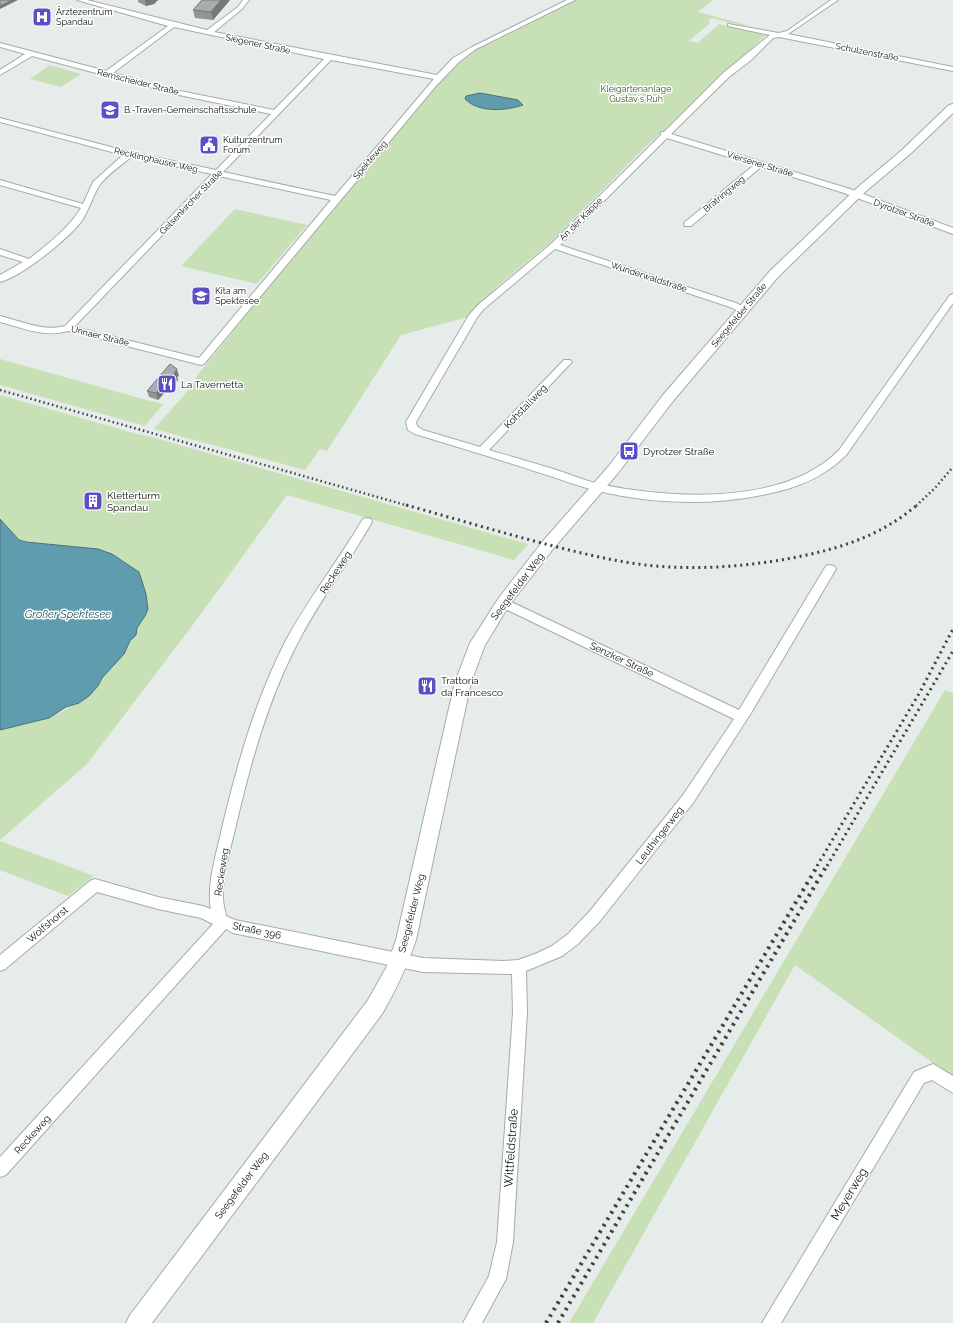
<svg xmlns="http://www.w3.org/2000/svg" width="953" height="1323" font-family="Raleway,sans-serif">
  <rect width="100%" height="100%" fill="#e5ecea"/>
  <g fill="#c7e0b5" fill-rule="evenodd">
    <path d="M 577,0 L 713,0 L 698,12 L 747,25 L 739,25 L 712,18 L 708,21 L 710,23 L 689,41 L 698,43 L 719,24 L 766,35 L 636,156 L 551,242 L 500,284 L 468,317 L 401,335 L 327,451 L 320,449 L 305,470 L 154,429 L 185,394 L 200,372 L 338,202 L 439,82 L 459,61 L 477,49 ZM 500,97 L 518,100 L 494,109 L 476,106 Z"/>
    <polygon points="50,65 81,74 61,87 30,79"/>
    <polygon points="235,209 307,225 257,284 181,266"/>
    <polygon points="0,359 143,399 163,404 145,426 0,385"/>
    <path d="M 0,395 L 137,434 L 148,436 L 528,544 L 514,560 L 287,495 L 195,622 L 87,764 L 0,840 L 0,730 C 16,723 35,724 51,717 C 66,710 85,699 97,687 C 100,684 100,680 103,677 C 117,660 130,648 138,627 C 142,616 148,618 148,602 L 124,561 L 106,551 L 98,549 L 26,542 L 19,540 L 0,519 Z"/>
    <polygon points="945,690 953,693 953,1077 795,965 593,1323 569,1323"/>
    <polygon points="0,841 94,876 68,896 0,870"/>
  </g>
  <g fill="#5e9cae" stroke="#46727e">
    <path d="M 480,93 L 518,100 L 523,105 C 505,111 479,113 465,99 L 466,96 Z"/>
    <polygon points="0,519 19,540 26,542 98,549 112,554 139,572 146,594 148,609 145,616 137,628 136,635 130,641 124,654 102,678 98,686 89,696 79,703 66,707 49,718 0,730"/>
  </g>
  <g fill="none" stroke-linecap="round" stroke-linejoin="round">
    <g stroke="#a5acaa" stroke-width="2">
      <g id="minor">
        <path d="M 77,0 L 87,0 L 207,30 L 238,7 L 243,0 L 249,0 L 242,9 L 214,32 L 437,75 L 453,58 L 472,47 L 567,0 L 575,0 L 476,49 L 459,62 L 435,87 L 204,364 L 201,365 L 68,331 C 45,338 23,328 0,322 L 0,316 C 21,321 43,332 65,326 L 212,174 L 131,157 C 122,165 105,176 99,186 C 92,198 89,210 81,222 C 68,239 21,277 0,282 L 0,275 L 23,262 L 0,255 L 0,249 L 29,259 C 48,244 68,229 81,208 L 0,185 L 0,180 L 83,204 L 93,182 L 123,155 L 0,122 L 0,118 L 130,152 L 216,170 L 271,114 L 179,95 L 32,56 L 0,75 L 0,70 L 25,54 L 0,47 L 0,43 L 106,71 L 168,26 ZM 174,27 L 324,59 L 274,110 L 180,91 L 113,73 ZM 331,60 L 434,79 L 335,196 L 223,172 ZM 219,176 L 331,200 L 199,358 L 74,327 Z"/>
        <path d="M 831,0 L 838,0 L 788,34 L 953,67 L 953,71 L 779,37 L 773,38 L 750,61 L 729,77 L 671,134 L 850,189 L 953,228 L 953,234 L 844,193 L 761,167 L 691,226 L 685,226 L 684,224 L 685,222 L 754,165 L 667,138 L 560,245 L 736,303 L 749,310 L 747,312 L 741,312 L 730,307 L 555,249 L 484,309 L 478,316 L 416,422 L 417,426 L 423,430 L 480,447 L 564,360 L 570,360 L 572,362 L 570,364 L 489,450 C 510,456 530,462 550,468 C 567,473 583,480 599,484 C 670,499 785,506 839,450 L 950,295 L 953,294 L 953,303 L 847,454 C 825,477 797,488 767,494 C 711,506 653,504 598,491 C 576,486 556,477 534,471 C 495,458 455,446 415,434 L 408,430 L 406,422 L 469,315 L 478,305 L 551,244 L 661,135 L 661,132 L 664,132 L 723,73 L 770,35 L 728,26 L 728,24 L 779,33 L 787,31 Z"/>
        <path d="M 367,518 L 371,519 L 372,522 C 348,564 318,602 296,646 C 268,701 251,761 237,821 C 232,843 222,876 223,898 C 223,904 225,910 226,916 L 235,920 L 423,958 L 503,961 L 518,960 L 535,954 L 552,946 L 568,934 L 590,911 L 683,795 L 734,719 L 499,606 L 497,603 L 499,600 L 503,599 L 507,600 L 739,710 L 826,566 L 830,565 L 834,566 L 836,569 L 751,713 L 693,803 L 600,921 L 578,944 L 562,956 L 526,971 L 527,1012 L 513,1242 L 506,1279 L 482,1323 L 463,1323 L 489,1276 L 497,1242 L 513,1012 L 512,974 L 423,972 L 233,933 L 226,929 L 6,1175 L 0,1177 L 0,1157 L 213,924 L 201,918 L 158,909 L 97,892 L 5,969 L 0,971 L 0,955 L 90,881 L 95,879 L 158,897 L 203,906 L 211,909 C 206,885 217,852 222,828 C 237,765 255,701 285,642 C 308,599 338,561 363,519 Z"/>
        <polygon points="933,1064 953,1076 953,1093 932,1080 924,1083 781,1323 762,1323 914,1072"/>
      </g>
    </g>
    <g stroke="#a5acaa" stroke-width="2">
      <path id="tertiary" d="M 953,104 L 953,113 L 910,154 L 865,192 L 778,277 L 673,401 L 618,473 L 553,549 L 508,607 L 485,645 L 471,682 L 416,940 C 407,966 396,990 382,1014 L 152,1323 L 126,1323 L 130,1315 L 368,1000 L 386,968 L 396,940 L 455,682 L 470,643 L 498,599 L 543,541 L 608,467 L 663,395 L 770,271 L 857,188 L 902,150 L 949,105 Z"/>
    </g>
    <use href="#minor" fill="#fff" fill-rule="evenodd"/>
    <use href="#tertiary" fill="#fff" fill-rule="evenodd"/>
    <g stroke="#3f4241" stroke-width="2.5" stroke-dasharray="1.5 3" stroke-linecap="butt">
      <polyline points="0,390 409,506"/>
      <polyline points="916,506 935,488 953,467"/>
    </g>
    <g stroke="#3f4241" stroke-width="3" stroke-dasharray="2 4" stroke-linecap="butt">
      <path d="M 406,505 C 456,519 506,534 557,547 C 589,555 622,563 655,566 C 704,570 754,566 802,556 C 845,547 883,534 917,505"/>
      <polyline points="817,866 920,692 953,629"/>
      <polyline points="827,866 953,651"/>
    </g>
    <g stroke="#3f4241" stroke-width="4" stroke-dasharray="2.5 5" stroke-linecap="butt">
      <polyline points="546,1323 818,865"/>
      <polyline points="558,1323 827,865"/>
    </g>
  </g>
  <g fill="#8f9696">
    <polygon points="138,0 158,0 154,4 146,6 138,2"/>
    <polygon points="202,0 230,0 213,20 195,18 193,10"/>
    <polygon points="179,376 177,377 178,380 168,391 166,391 158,400 149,397 147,391"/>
  </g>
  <g fill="#747a7a">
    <polygon points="12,0 18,0 0,9 0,6"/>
    <polygon points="145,0 158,0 154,4 146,6"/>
    <polygon points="221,0 230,0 213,20 211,12"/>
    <polygon points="177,369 179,376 177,377 178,380 168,391 166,385 174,373"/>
    <polygon points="164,384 166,391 158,400 156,393"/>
  </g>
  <g fill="#a6aeae" stroke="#747a7a">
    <polygon points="0,0 12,0 0,6"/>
    <polygon points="202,0 221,0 211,12 193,10"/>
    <polygon points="170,364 177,369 174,373 176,373 166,385 164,384 156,393 147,391"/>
  </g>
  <defs>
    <g id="hospital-square" transform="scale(1)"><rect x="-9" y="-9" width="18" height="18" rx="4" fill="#5d4ec6" stroke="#fff"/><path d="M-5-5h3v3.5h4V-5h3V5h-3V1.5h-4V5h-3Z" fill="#fff"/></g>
    <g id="school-square" transform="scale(1)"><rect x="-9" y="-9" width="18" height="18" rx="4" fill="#5d4ec6" stroke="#fff"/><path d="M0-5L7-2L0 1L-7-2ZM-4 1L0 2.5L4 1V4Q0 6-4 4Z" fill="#fff"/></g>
    <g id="civic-square" transform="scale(1)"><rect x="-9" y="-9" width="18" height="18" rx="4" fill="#5d4ec6" stroke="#fff"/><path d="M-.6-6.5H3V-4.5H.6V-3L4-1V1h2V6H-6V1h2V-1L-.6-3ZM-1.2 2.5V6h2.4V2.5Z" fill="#fff"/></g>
    <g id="restaurant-square" transform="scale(1)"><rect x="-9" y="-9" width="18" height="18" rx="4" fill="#5d4ec6" stroke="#fff"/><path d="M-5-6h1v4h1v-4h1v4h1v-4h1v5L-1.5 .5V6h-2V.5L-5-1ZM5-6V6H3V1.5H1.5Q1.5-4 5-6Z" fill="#fff"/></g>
    <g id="bus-square" transform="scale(1)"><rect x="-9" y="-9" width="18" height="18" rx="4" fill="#5d4ec6" stroke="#fff"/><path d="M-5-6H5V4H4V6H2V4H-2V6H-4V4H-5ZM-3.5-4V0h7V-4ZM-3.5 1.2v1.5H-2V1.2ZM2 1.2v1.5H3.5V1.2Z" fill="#fff"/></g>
    <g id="building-square" transform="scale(1)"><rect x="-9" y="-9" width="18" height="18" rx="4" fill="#5d4ec6" stroke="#fff"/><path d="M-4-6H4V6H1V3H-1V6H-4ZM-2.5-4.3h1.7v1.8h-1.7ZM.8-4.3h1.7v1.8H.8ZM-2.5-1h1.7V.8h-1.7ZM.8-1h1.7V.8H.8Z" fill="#fff"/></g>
  </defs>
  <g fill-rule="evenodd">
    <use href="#hospital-square" x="42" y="17"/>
    <use href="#school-square" x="110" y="110"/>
    <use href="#civic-square" x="209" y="145"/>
    <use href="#school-square" x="201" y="296"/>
    <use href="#restaurant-square" x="167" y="384"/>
    <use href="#bus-square" x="629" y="451"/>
    <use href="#building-square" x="93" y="501"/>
    <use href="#restaurant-square" x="427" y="686"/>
  </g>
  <g text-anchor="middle" stroke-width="3" stroke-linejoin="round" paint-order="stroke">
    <g font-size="9" fill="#0d0f0e" stroke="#fff" text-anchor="start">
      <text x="56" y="15">Ärztezentrum<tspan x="56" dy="10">Spandau</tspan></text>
      <text x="124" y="113">B.-Traven-Gemeinschaftsschule</text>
      <text x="223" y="143">Kulturzentrum<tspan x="223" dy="10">Forum</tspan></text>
      <text x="215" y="294">Kita am<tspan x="215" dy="10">Spektesee</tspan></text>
    </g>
    <g font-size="9" fill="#0d0f0e" stroke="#fff">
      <text transform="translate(258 44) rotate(12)" y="3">Siegener Straße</text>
      <text transform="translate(867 52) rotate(11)" y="3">Schulzenstraße</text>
      <text transform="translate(138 82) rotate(14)" y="3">Remscheider Straße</text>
      <text transform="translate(156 160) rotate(13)" y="3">Recklinghauser Weg</text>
      <text transform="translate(370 160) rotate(-50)" y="3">Spekteweg</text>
      <text transform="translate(760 164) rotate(17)" y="3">Viersener Straße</text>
      <text transform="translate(724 194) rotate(-40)" y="3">Bratringweg</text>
      <text transform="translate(191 202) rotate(-46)" y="3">Gelsenkircher Straße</text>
      <text transform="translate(904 213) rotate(20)" y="3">Dyrotzer Straße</text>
      <text transform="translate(581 219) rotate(-45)" y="3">An der Kappe</text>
      <text transform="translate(649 277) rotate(18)" y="3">Wunderwaldstraße</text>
      <text transform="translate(739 315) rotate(-50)" y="3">Seegefelder Straße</text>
      <text transform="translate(100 336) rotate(14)" y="3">Unnaer Straße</text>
    </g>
    <g font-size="9" fill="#355513" stroke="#fff">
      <text x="636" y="92">Kleigartenanlage<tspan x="636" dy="10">Gustav´s Ruh</tspan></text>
    </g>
    <g font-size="10" fill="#0d0f0e" stroke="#fff" text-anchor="start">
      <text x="181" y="388">La Tavernetta</text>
      <text x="643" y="455">Dyrotzer Straße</text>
      <text x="107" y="499">Kletterturm<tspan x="107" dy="12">Spandau</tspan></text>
      <text x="441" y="684">Trattoria<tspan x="441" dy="12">da Francesco</tspan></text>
    </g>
    <g font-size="10" fill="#0d0f0e" stroke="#fff">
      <text transform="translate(525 406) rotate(-46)" y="4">Kohstallweg</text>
      <text transform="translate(335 572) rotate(-57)" y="4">Reckeweg</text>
      <text transform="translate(517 586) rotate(-53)" y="4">Seegefelder Weg</text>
      <text transform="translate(622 659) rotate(25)" y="4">Senzker Straße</text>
      <text transform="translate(659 835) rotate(-52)" y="4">Leuthingerweg</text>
      <text transform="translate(221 872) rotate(-81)" y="4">Reckeweg</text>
      <text transform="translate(411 913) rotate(-76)" y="4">Seegefelder Weg</text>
      <text transform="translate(47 924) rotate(-40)" y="4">Wolfshorst</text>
      <text transform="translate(257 930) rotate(12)" y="4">Straße 396</text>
      <text transform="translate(32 1134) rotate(-48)" y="4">Reckeweg</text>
      <text transform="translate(241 1185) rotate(-53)" y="4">Seegefelder Weg</text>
    </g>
    <g font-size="11" font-style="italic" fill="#255967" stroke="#fff">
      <text x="68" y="618">Großer Spektesee</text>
    </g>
    <g font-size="12" fill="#0d0f0e" stroke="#fff">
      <text transform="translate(511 1148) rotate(-86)" y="4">Wittfeldstraße</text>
      <text transform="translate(849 1194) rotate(-59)" y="4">Meyerweg</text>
    </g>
  </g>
</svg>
